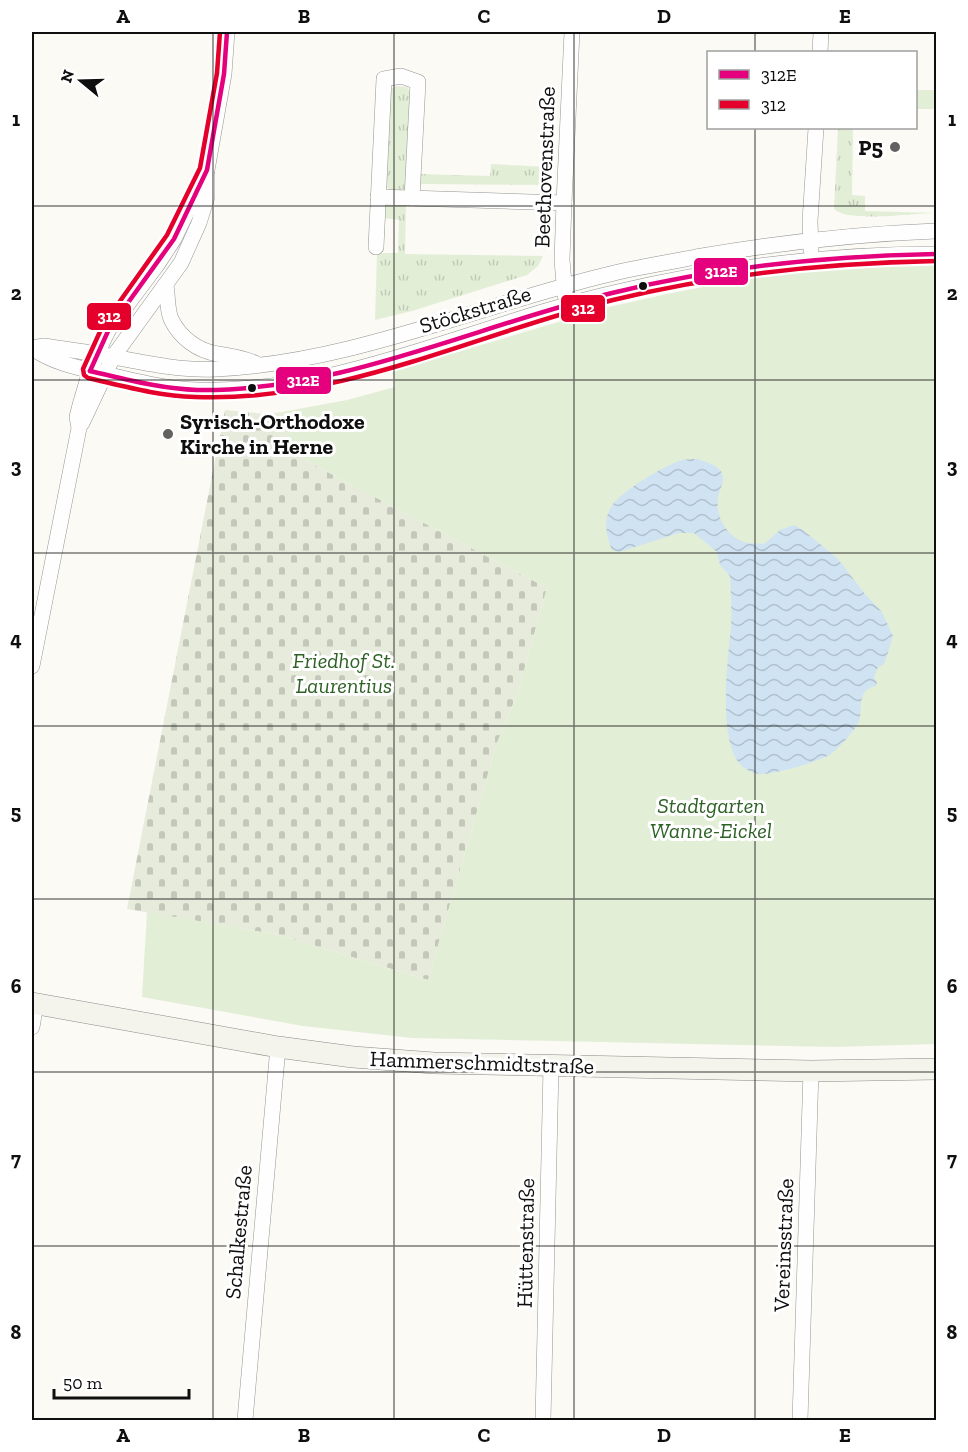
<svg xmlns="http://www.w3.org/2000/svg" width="968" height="1452" font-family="'Zilla Slab',serif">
  <defs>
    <pattern id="grass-tufts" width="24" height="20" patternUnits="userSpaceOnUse" patternTransform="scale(1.5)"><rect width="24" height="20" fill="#e3eed7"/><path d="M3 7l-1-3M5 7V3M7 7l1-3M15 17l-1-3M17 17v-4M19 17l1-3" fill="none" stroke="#c2cbb7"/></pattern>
    <pattern id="cemetery-stones" width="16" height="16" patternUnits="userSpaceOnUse" patternTransform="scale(1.5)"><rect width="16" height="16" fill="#e6ebdb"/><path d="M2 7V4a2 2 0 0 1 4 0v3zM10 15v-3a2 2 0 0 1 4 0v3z" fill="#c4c8bb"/></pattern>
    <pattern id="water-waves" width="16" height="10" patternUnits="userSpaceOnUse" patternTransform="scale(1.5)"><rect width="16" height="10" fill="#cfe3f2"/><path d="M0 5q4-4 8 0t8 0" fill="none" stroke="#b1c2ce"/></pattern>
  </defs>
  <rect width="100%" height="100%" fill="#fbfaf5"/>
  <g fill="url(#grass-tufts)">
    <polygon points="396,86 407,87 411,93 407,189 391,191 384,184 390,90"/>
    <polygon points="916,90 936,90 936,114 936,109 916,109"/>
    <path d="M 838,128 L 853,128 L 852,195 L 865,196 L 865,211 L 936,213 C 915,213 848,223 834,209 Z"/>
    <polygon points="491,164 547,167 546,185 420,184 421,174 490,176"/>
    <polygon points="386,206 406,206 405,254 543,256 538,266 527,275 412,311 375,320 377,253 398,253 399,220 384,218 384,207"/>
  </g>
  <polygon fill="url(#cemetery-stones)" points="225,410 265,414 282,412 288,451 547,588 518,692 497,743 428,980 279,935 127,909"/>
  <polygon fill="#e3eed7" points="880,261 936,262 936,1044 833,1047 412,1038 303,1026 142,997 147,912 279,935 428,980 497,743 518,692 547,588 288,451 282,412 347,400 395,387 391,366 398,364 404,368 609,307 667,294 802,268"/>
  <path fill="url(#water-waves)" d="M 698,459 C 706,462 718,465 722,473 C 725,481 720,489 718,497 C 715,515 726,536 744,542 C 750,544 758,543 764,544 L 780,530 L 794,525 L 803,530 L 838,559 L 865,594 L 882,612 L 893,636 L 885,662 L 883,665 L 878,667 L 874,678 L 877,682 L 876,686 C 853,690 866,715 856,727 C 849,736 840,747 831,754 C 821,761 773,775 761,774 C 755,774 749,771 744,768 C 716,747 728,658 731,627 C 732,610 731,593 730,576 L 720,565 L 717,552 L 694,533 L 679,533 L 619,552 L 612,550 C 607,538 603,522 610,509 C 617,493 663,467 679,461 C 685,459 692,459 698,459 Z"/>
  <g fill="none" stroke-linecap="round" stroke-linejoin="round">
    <g stroke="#959593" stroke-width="16">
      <g id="minor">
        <polyline points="820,52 821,32"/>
        <polyline points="378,197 564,203"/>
        <polyline points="376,247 384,79 401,76 418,82 412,198"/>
        <polyline points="811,250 810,221 816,128"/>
        <path d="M 166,286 C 168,296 167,310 171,319 C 180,338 198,351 218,354 C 232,356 242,358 255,363"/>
        <polyline points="565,295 562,260 564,203 572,32"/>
        <path d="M 32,348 C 54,364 84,369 110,375 C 139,382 168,389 197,390 C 340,394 477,324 613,293 C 720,268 827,254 936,254"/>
        <path d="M 32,348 L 44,346 C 62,349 80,351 98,354 C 137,361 176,371 216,369 C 349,363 478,306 606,275 C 636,267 666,263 696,257 C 776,243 855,234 936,231"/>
        <polyline points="82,423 113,357 181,263 199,223 207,197 207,175"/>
        <polyline points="32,666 79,428 77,417 80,405 90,371 103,341 109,329 157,265 174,239 207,170 224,74 227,32"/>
        <polyline points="32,1027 36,1004"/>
        <polyline points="245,1420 278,1047"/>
        <polyline points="543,1420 551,1067"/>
        <polyline points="800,1420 811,1071"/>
      </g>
    </g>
    <g stroke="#8c8b89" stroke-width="22">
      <polyline id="secondary" points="32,1003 278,1047 353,1057 434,1063 811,1071 936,1069"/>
    </g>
    <use href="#minor" stroke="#fefefe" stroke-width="15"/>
    <use href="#secondary" stroke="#f4f4ec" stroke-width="21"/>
    <g stroke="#fff" stroke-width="9">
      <g id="bus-1">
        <path d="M 90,371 C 125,379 161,389 197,390 C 341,392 474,326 612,293 C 718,267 826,256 936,254"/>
        <polyline points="90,371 109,329 174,239 207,170 224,74 227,32"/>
      </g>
    </g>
    <g stroke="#fff" stroke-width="9">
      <path id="bus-2" d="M 220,32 L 217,73 L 200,168 L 167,235 L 103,325 L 83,369 L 84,375 L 88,378 C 123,386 158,396 195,397 C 339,403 475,334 613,300 C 719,274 827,263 936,261"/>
    </g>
    <use href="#bus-1" stroke="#e5007d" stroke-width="4.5"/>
    <use href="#bus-2" stroke="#e4002b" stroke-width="4.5"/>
  </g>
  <path fill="none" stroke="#0f0f0f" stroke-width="1.5" stroke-opacity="0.55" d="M 213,32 L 213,1420M 394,32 L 394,1420M 574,32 L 574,1420M 755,32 L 755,52M 755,128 L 755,1420M 32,206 L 936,206M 32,380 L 936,380M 32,553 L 936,553M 32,726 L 936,726M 32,899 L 936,899M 32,1072 L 936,1072M 32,1246 L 936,1246"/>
  <g fill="#626160" stroke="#fff" stroke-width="2">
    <circle cx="895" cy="147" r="6"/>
    <circle cx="168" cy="434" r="6"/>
  </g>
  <g fill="#0f0f0f" stroke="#fff" stroke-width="2">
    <circle cx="643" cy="286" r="5"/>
    <circle cx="252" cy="388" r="5"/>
  </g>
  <g text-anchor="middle" stroke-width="6" stroke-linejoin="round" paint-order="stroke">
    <g font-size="22" font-weight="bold" fill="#0f0f0f" stroke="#fff" text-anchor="end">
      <text x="883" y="155">P5</text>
      <text x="180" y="429" text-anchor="start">Syrisch-Orthodoxe<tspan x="180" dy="25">Kirche in Herne</tspan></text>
    </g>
    <g font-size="22" fill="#0f0f0f" stroke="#fff">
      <text transform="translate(544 167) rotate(-88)" y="8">Beethovenstraße</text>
      <text transform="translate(475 309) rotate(-17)" y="8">Stöckstraße</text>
      <text transform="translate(482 1062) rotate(2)" y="8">Hammerschmidtstraße</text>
      <text transform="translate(238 1232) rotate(-85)" y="8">Schalkestraße</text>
      <text transform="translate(525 1243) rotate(-89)" y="8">Hüttenstraße</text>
      <text transform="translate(783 1245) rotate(-88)" y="8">Vereinsstraße</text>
    </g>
    <g font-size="22" font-style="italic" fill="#2e6125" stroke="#fff">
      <text x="344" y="668">Friedhof St.<tspan x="344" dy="25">Laurentius</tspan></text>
      <text x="711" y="813">Stadtgarten<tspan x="711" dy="25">Wanne-Eickel</tspan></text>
    </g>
  </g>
  <g stroke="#fff" stroke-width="2">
    <rect x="693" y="257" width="56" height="29" rx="6" fill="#e5007d"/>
    <rect x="560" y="294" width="46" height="29" rx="6" fill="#e4002b"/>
    <rect x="86" y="302" width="46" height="29" rx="6" fill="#e4002b"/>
    <rect x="275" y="366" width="57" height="29" rx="6" fill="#e5007d"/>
  </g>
  <g font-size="16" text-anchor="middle" font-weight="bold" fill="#fff">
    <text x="721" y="277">312E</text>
    <text x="583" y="314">312</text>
    <text x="109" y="322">312</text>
    <text x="303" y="386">312E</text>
  </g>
  <rect width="968" height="1452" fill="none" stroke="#ffffff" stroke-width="66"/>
  <rect x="707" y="51" width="210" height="78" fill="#ffffff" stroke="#9f9f9f" stroke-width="1.5"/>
  <rect x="719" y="70" width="30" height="9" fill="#e5007d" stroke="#9f9f9f" stroke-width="1.5"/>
  <text x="761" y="81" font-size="18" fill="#0f0f0f">312E</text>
  <rect x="719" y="100" width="30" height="9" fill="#e4002b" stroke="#9f9f9f" stroke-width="1.5"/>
  <text x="761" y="111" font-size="18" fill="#0f0f0f">312</text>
  <g transform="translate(81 81) rotate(289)" stroke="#ffffff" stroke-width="4.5" paint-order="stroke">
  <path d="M0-4.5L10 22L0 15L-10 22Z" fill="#0f0f0f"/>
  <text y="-9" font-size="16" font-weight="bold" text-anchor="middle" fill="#0f0f0f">N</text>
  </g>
  <path d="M54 1389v9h135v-9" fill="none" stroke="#0f0f0f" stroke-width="3"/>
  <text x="63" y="1389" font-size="18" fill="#0f0f0f" stroke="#ffffff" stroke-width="4.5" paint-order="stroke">50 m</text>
  <rect x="33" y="33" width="902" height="1386" fill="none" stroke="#0f0f0f" stroke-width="2"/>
  <g font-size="20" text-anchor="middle" font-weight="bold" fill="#0f0f0f">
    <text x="123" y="23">A</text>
    <text x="304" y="23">B</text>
    <text x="484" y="23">C</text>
    <text x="664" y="23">D</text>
    <text x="845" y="23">E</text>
    <text x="16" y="126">1</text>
    <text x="952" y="126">1</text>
    <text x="16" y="300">2</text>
    <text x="952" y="300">2</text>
    <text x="16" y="473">3</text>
    <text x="952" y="473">3</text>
    <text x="16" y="646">4</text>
    <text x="952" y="646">4</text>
    <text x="16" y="819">5</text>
    <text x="952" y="819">5</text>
    <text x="16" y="993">6</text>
    <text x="952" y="993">6</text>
    <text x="16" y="1166">7</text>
    <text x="952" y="1166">7</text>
    <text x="16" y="1339">8</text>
    <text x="952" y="1339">8</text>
    <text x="123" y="1442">A</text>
    <text x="304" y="1442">B</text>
    <text x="484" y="1442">C</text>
    <text x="664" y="1442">D</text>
    <text x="845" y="1442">E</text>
  </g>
</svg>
